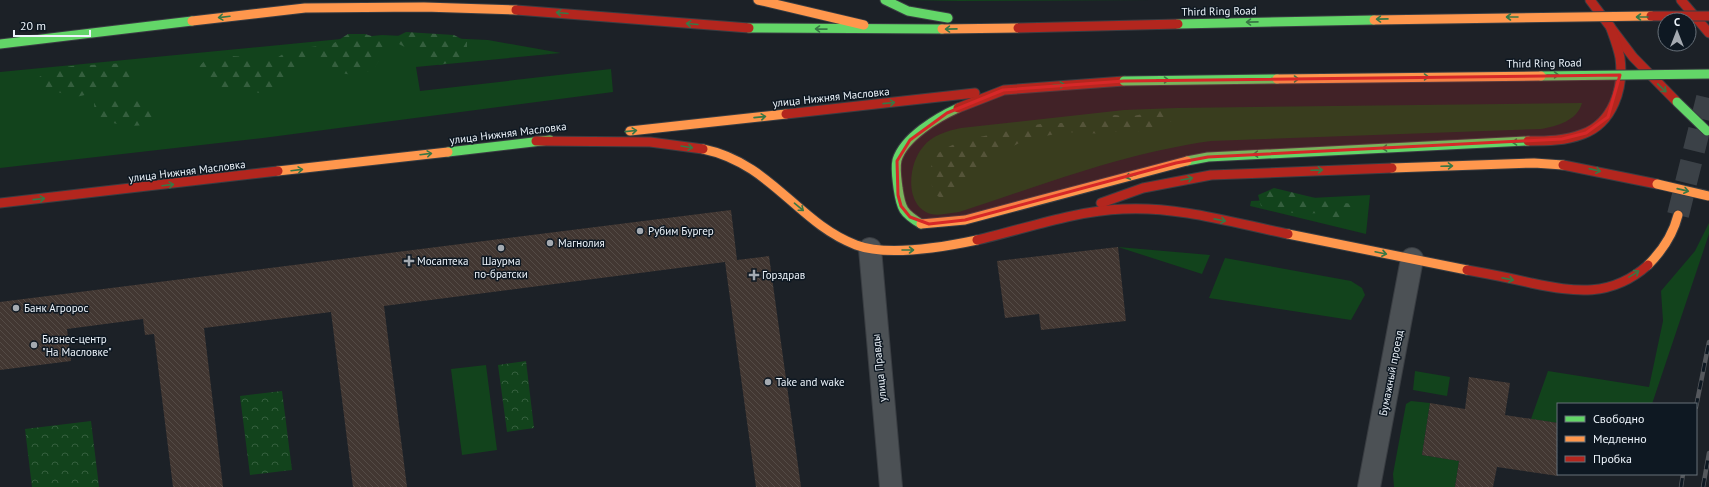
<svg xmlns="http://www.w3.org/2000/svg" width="1709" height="487" font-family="'PT Sans',sans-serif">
  <defs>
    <pattern id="forest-firs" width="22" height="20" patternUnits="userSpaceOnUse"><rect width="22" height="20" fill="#12431c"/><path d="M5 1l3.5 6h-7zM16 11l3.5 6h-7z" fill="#355f3e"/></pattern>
    <pattern id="park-crowns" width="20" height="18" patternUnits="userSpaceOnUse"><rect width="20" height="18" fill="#12431c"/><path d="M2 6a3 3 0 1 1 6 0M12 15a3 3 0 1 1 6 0" fill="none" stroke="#355f3e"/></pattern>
    <pattern id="building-back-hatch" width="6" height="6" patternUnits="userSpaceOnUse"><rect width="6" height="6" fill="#423732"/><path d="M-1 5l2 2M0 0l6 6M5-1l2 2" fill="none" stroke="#544b46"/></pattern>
  </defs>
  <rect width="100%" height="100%" fill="#1c2127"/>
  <g fill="#12431c">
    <polygon points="909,0 1153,0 959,1"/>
    <polygon points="382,35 488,40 561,53 416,67 420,91 611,69 613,92 263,138 0,168 0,72"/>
    <path d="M 1582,103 C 1577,121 1557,126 1541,129 L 1211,141 C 1124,153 1042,185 959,212 C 950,213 939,216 931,214 C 904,206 908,164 923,147 C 932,135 947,131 961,128 L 1124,110 L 1177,108 Z"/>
    <polygon points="1370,195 1366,234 1250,206 1251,201"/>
    <polygon points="1709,223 1709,234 1652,404 1558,404 1558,423 1531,419 1548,371 1649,387 1663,321 1661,291 1695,251"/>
    <polygon points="1118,247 1210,255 1202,274"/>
    <polygon points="1225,258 1351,281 1362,288 1365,295 1351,320 1209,298"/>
    <polygon points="486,365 497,450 462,455 451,369"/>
    <polygon points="1415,371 1450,377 1447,396 1413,390"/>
    <polygon points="1411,401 1430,403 1422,455 1459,461 1455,487 1394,487 1393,474 1406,404"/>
  </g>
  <g fill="url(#forest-firs)">
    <path d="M 406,32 L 454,35 L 467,42 L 467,58 L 440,65 L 395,42 L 384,52 L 373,70 C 348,77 345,77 325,61 L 303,61 L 290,80 L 268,95 L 233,87 L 212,89 L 197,69 L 207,58 L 232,56 L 275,59 L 291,49 L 331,45 L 348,34 L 365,34 L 388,41 Z"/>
    <polygon points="126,63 135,70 136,77 123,88 99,88 89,94 76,97 46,89 36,79 49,71 71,66"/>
    <path d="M 107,99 L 133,100 L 154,105 L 154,122 C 134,130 114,124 95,117 L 94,103 Z"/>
    <polygon points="1158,111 1170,111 1173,120 1157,131 1143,133 1130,128 1107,134 1065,132 1026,140 993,155 961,183 955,201 945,201 933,193 930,172 934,156 946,148 961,141 1040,124 1081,122 1115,115 1128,117"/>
    <polygon points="1274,188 1332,202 1356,204 1351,217 1341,221 1320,213 1298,214 1261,206 1258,195"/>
  </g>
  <g fill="url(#park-crowns)">
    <polygon points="526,361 534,428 507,432 498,365"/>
    <polygon points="282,391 292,470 250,475 240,396"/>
    <polygon points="91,421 99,487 32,487 25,429"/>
  </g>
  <g fill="url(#building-back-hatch)">
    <polygon points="731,210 737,260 769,256 801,487 756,487 725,262 384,306 407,487 353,487 331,312 204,328 223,487 173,487 154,334 145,335 143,319 67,329 71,361 0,370 0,302"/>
    <polygon points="1118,247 1126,321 1041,330 1039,314 1005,318 997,261"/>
    <polygon points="1469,377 1510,383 1505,415 1558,423 1558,476 1497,467 1493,487 1455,487 1459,461 1422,455 1430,403 1465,409"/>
  </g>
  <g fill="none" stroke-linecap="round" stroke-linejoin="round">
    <polyline stroke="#3b4147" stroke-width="22" stroke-dasharray="22 11" stroke-linecap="butt" points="1678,215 1709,90"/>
    <g stroke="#393d42" stroke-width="24">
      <g id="street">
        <polyline points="870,249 891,487"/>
        <polyline points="1369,487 1412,259"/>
      </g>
    </g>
    <g stroke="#393d42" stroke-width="11">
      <g id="fast">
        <polyline points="885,0 908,11 948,18"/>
        <polyline points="749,28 942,29"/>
        <polyline points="0,44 192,21"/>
        <polyline points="448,152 550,140"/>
        <polyline points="1187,161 1208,157 1528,141"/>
        <path d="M 921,224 C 903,213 901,209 898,188 C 897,179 895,169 897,160 C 904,137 938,117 958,108"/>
      </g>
    </g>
    <g stroke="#393d42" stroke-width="11">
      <g id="slow">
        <polyline points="758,0 864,25"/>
        <polyline points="192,21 305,8 424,7 516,10"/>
        <polyline points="942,29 1018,28"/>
        <polyline points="630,131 786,114"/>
        <path d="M 703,149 C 771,163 798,223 856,245 C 888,257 944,247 977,240"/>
        <polyline points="1392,168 1534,163 1563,165"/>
        <polyline points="278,171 448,152"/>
        <polyline points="921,224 965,220 1187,161"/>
        <polyline points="1288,234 1467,270"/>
        <path d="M 1648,265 C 1663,250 1673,235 1678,215"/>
      </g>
    </g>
    <g stroke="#393d42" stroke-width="11">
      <g id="jam">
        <polyline points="1590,0 1633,57 1677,102"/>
        <polyline points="1681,0 1709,33"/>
        <polyline points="516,10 749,28"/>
        <polyline points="958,108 1004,90 1124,81"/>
        <polyline points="786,114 975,93"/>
        <polyline points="536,141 650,142 703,149"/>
        <path d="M 1528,141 C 1547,141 1565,141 1583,134 C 1613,123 1624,88 1620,58 C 1618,47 1614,37 1610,26"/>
        <polyline points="1563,165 1657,184"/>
        <polyline points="0,203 278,171"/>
        <polyline points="1101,203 1143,188 1211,175 1392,168"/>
        <path d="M 977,240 C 1025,229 1073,211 1123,209 C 1178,206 1234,223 1288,234"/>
        <path d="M 1467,270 C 1489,274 1510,278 1531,283 C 1575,292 1611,298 1648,265"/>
      </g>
    </g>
    <use href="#street" stroke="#4c5155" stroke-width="22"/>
    <use href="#fast" stroke="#63d668" stroke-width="9"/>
    <use href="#slow" stroke="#ff974d" stroke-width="9"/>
    <use href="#jam" stroke="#b3261e" stroke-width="9"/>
    <g stroke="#55585d" stroke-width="4.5">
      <g id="rail">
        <polyline points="1696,407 1709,342"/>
        <polyline points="1681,487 1683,474"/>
        <polyline points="1703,487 1709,453"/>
      </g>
    </g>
    <use href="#rail" stroke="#0e1822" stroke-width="3" stroke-dasharray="9" stroke-linecap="butt"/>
    <g stroke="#393d42" stroke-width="11" stroke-linecap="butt">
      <g id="fast-bridge">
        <polyline points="1178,24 1374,20"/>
        <polyline points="1541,76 1709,74"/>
        <polyline points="1124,81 1277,79"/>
        <polyline points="1677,102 1707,131"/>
      </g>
    </g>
    <g stroke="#393d42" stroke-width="11" stroke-linecap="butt">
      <g id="slow-bridge">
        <polyline points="1374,20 1651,16"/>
        <polyline points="1277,79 1541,76"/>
        <polyline points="1657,184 1709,196"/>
      </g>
    </g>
    <g stroke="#393d42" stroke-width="11" stroke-linecap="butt">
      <g id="jam-bridge">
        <polyline points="1651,16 1709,16"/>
        <polyline points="1018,28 1178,24"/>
      </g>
    </g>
    <use href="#fast-bridge" stroke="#63d668" stroke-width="9"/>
    <use href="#slow-bridge" stroke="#ff974d" stroke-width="9"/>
    <use href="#jam-bridge" stroke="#b3261e" stroke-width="9"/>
  </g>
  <defs><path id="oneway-shaft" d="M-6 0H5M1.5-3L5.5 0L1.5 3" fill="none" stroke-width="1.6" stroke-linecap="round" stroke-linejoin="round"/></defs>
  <g stroke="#387745">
    <use href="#oneway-shaft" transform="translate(562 13) rotate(-175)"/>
    <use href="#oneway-shaft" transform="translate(224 17) rotate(173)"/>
    <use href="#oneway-shaft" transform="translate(1512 17) rotate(180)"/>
    <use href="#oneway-shaft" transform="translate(1642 17) rotate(180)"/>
    <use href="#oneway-shaft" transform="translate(1382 19) rotate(179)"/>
    <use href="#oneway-shaft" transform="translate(1252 22) rotate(179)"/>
    <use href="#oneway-shaft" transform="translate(692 24) rotate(-175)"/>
    <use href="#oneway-shaft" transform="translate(821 29) rotate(-179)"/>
    <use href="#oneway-shaft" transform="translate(951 29) rotate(179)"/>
    <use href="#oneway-shaft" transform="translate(1553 75) rotate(-1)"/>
    <use href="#oneway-shaft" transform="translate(1423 77) rotate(-1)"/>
    <use href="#oneway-shaft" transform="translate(1293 79) rotate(-1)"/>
    <use href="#oneway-shaft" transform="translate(1163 80) rotate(-1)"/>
    <use href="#oneway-shaft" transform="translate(1059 85) rotate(-4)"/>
    <use href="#oneway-shaft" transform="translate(1662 88) rotate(44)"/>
    <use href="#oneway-shaft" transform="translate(889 103) rotate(-6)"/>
    <use href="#oneway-shaft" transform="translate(760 117) rotate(-6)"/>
    <use href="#oneway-shaft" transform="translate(631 131) rotate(-6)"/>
    <use href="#oneway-shaft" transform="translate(1518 142) rotate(177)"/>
    <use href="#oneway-shaft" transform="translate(687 147) rotate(9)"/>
    <use href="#oneway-shaft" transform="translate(1388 148) rotate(177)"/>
    <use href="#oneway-shaft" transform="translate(426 154) rotate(-7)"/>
    <use href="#oneway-shaft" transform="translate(1259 154) rotate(177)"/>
    <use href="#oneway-shaft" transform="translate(1447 166) rotate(-2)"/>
    <use href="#oneway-shaft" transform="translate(297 170) rotate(-7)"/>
    <use href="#oneway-shaft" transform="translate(1317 170) rotate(-2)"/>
    <use href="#oneway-shaft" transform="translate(1595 170) rotate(13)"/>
    <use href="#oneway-shaft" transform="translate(1131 176) rotate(164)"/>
    <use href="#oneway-shaft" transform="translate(1187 179) rotate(-10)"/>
    <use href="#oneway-shaft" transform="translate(168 185) rotate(-7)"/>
    <use href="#oneway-shaft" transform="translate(1683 190) rotate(13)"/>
    <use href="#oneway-shaft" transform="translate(39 199) rotate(-6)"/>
    <use href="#oneway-shaft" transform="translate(799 207) rotate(40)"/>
    <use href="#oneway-shaft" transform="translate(1220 220) rotate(11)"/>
    <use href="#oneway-shaft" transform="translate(908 250)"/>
    <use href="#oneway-shaft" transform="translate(1381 253) rotate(12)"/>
    <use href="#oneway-shaft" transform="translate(1634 274) rotate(-32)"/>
    <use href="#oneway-shaft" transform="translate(1508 279) rotate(11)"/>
  </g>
  <path fill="#d62828" fill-opacity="0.2" stroke="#d62828" stroke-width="3" stroke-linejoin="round" d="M 1620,75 L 1608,117 L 1586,133 L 1562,139 L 1208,157 L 1176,163 L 965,220 L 929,224 L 910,217 L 901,206 L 898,195 L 897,161 L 910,140 L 947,113 L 1003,90 L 1124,81 Z"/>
  <g fill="#a4aab1" stroke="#0e1822" stroke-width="1.5">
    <circle cx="640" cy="231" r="4"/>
    <circle cx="550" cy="243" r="4"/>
    <circle cx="501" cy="248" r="4"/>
    <path d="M407 255h4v4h4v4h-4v4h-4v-4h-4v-4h4z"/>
    <path d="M752 269h4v4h4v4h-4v4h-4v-4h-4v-4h4z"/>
    <circle cx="16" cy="308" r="4"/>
    <circle cx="34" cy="345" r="4"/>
    <circle cx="768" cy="382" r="4"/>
  </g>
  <g text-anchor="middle" stroke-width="3" stroke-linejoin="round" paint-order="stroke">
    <g font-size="11" fill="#edf4fb" stroke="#0e1822">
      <text transform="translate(1219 11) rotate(-1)" y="4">Third Ring Road</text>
      <text transform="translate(1544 63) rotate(-1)" y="4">Third Ring Road</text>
      <text transform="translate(831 97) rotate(-6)" y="4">улица Нижняя Масловка</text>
      <text transform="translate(508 133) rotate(-7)" y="4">улица Нижняя Масловка</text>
      <text transform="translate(187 171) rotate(-7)" y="4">улица Нижняя Масловка</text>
      <text transform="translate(879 368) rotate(-96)" y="4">улица Правды</text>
      <text transform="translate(1391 373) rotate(-79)" y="4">Бумажный проезд</text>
    </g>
    <g font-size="11" fill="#edf4fb" stroke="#0e1822" text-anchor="start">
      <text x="648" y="235">Рубим Бургер</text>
      <text x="558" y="247">Магнолия</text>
      <text x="417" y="265">Мосаптека</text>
      <text x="501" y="265" text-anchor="middle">Шаурма<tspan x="501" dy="13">по-братски</tspan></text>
      <text x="762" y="279">Горздрав</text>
      <text x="24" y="312">Банк Агророс</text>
      <text x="42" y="343">Бизнес-центр<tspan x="42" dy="13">"На Масловке"</tspan></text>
      <text x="776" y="386">Take and wake</text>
    </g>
  </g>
  <rect x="1557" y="403" width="140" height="72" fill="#0e1822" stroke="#677079"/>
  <rect x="1565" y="416" width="20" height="6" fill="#63d668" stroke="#677079"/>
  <text x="1593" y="423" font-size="12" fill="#edf4fb">Свободно</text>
  <rect x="1565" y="436" width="20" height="6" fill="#ff974d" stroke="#677079"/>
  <text x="1593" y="443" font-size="12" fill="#edf4fb">Медленно</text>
  <rect x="1565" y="456" width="20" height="6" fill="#b3261e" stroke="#677079"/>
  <text x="1593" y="463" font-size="12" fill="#edf4fb">Пробка</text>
  <g transform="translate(1677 32)"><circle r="19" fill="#0e1822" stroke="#677079"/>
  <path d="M0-3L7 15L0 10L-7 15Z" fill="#a4aab1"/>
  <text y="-6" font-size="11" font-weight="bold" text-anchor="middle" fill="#edf4fb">С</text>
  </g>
  <path d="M14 30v6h76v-6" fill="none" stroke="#edf4fb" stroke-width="2"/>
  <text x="20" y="30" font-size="12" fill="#edf4fb" stroke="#0e1822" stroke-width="3" paint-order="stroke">20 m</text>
</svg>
